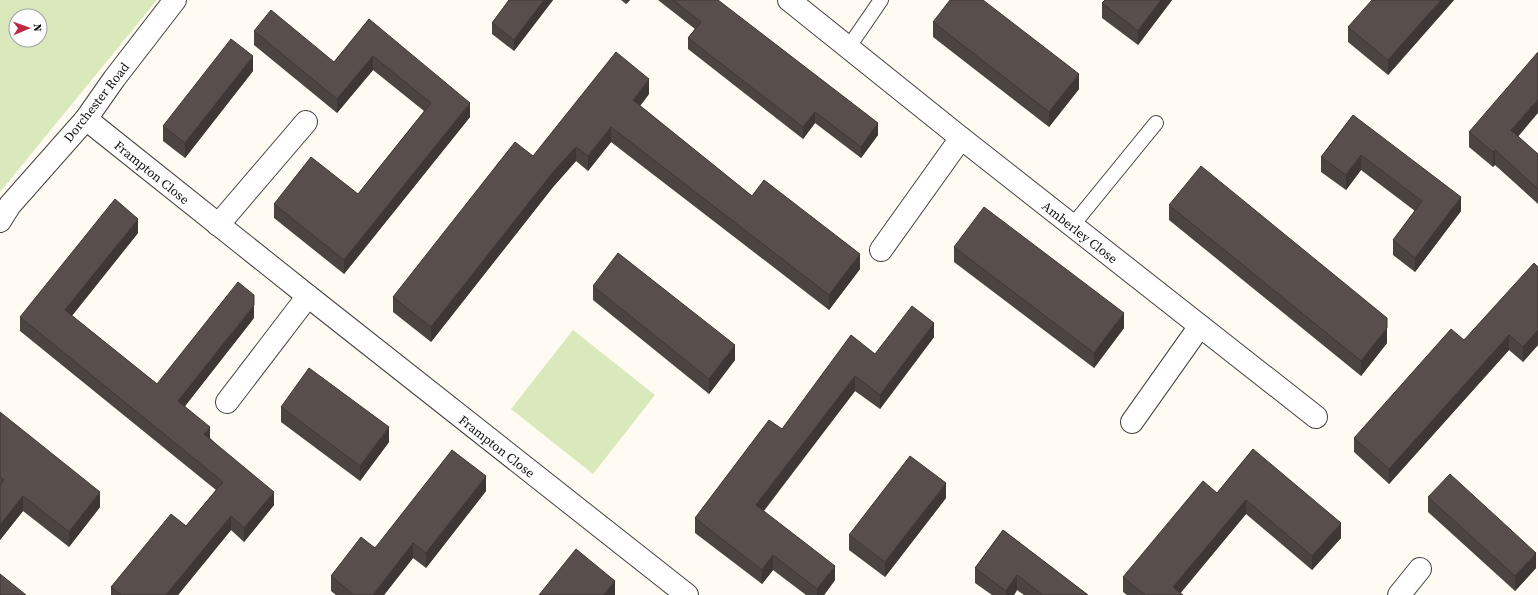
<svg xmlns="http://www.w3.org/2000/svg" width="1538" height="595" font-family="'Source Serif 4',serif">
  <rect width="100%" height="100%" fill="#fffaf2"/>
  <g fill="#dae9bb" fill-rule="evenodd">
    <path d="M 0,0 L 157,0 L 0,192 ZM 16,16 L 40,16 L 40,40 L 16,40 Z"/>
    <polygon points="573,330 655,395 593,474 511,409"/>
  </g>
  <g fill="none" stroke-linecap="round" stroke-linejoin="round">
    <g stroke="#424242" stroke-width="16">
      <g id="lane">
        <polyline points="848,48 881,0"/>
        <polyline points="1072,226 1156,123"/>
      </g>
    </g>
    <g stroke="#424242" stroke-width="24">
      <g id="street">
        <polyline points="789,0 961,138 1316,417"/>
        <polyline points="86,119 308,296 687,595"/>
        <polyline points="0,221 10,205 86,119 114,79 175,0"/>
        <polyline points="218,225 306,122"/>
        <polyline points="881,250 961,138"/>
        <polyline points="227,402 308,296"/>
        <polyline points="1132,422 1200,326"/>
        <polyline points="1399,595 1420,569"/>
      </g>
    </g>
    <use href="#lane" stroke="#fff" stroke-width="14"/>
    <use href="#street" stroke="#fff" stroke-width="22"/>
  </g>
  <g fill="#4c4441">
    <polygon points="509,0 553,0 514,51 492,34 492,23"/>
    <polygon points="621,0 630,0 626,4"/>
    <polygon points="658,0 718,0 878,135 861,158 815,123 803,139 688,49 688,38 695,29"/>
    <polygon points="1172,0 1138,45 1102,18 1102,3"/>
    <polygon points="1454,0 1388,75 1348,42 1348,27"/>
    <polygon points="369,19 470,117 344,274 274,218 274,204 358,194 424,111 373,70 337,113 254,45 254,31 334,62"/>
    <polygon points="933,22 1079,89 1049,127 933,37"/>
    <polygon points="253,71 185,158 163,141 163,126"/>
    <polygon points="649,94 640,106 752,196 860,269 829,310 611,142 588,171 576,161 553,187 431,342 393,312 393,297 533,156"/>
    <polygon points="1353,115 1461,211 1415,272 1393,255 1393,240 1415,211 1361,170 1346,190 1321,172 1321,157"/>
    <polygon points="1469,132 1518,137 1538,154 1538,204 1495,165 1493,167 1469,147"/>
    <polygon points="1169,205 1387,343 1361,376 1169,220"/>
    <polygon points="138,233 72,316 157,384 254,318 185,406 210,438 274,505 244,542 231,530 178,595 111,595 111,587 186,526 216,490 20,331 20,317"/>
    <polygon points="954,247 1124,328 1094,368 954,262"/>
    <polygon points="1538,267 1538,345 1523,362 1509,350 1389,484 1354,452 1354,438 1464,340"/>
    <polygon points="593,286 735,360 709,394 593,300"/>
    <polygon points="934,337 880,409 855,391 764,511 835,580 824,595 806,595 773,570 762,584 695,533 695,518 782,429 875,354"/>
    <polygon points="281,407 389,442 360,481 281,422"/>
    <polygon points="0,412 100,507 69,547 23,511 0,540"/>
    <polygon points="1253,449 1341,538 1312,570 1246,514 1180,593 1183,595 1127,595 1123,592 1123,577 1217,493"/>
    <polygon points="486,491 426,568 413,558 384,595 336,595 331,591 331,576 375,548"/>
    <polygon points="1428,497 1536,568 1515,591 1428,512"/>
    <polygon points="946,498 885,577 849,550 849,535"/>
    <polygon points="1003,530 1088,595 1024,595 1017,590 1014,595 992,595 975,583 975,568"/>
  </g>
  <g fill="#3e3735">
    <polygon points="544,0 553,0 514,51 514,40"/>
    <polygon points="626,0 630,0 626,4"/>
    <polygon points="1161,0 1172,0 1138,45 1138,31"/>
    <polygon points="1441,0 1454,0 1388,75 1388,60"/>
    <polygon points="253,56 253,71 185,158 185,143"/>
    <polygon points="373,56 373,70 337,113 337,99"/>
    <polygon points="1079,74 1079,89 1049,127 1049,112"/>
    <polygon points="649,79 649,94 633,115 633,100"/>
    <polygon points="1538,99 1538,113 1511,145 1511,130"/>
    <polygon points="470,103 470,117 344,274 344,260"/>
    <polygon points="815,112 815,123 803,139 803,127"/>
    <polygon points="878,123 878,135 861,158 861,147"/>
    <polygon points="611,127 611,142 588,171 588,156"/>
    <polygon points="576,147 576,161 553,187 431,342 431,327 553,172"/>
    <polygon points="1495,150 1495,165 1493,167 1493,152"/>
    <polygon points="1361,155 1361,170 1346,190 1346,175"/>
    <polygon points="1461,197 1461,211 1415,272 1415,258"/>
    <polygon points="138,219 138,233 65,324 65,310"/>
    <polygon points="860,254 860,269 829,310 829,295"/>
    <polygon points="254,305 254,318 178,415 178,401"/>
    <polygon points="1124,313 1124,328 1094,368 1094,353"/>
    <polygon points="934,323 934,337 880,409 880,395"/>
    <polygon points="1387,328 1387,343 1361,376 1361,361"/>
    <polygon points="1538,330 1538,345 1523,362 1523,347"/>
    <polygon points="1509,335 1509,350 1389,484 1389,469"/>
    <polygon points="735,345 735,360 709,394 709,379"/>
    <polygon points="855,376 855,391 756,520 756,505"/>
    <polygon points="210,427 210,441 204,434"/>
    <polygon points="389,427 389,442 360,481 360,466"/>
    <polygon points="486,476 486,491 426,568 426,553"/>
    <polygon points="946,483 946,498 885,577 885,562"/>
    <polygon points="100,492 100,507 69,547 69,532"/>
    <polygon points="274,492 274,505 244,542 244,528"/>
    <polygon points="23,496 23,511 0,540 0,525"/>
    <polygon points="1246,500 1246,514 1179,595 1173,587"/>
    <polygon points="231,516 231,530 178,595 166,595"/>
    <polygon points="1341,523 1341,538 1312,570 1312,556"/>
    <polygon points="413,543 413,558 384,595 373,595"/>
    <polygon points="1536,553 1536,568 1515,591 1515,576"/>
    <polygon points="773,555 773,570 762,584 762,570"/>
    <polygon points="835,566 835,580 824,595 817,595 817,589"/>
    <polygon points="1017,575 1017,590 1014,595 1006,595 1006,591"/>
    <polygon points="615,581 615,595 603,595"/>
  </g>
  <g fill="#584f4c" stroke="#3e3735">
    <polygon points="509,0 544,0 514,40 492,23"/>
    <polygon points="673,0 718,0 878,123 861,147 815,112 803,127 688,38 701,22"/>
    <polygon points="950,0 983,0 1079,74 1049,112 933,22"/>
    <polygon points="1105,0 1161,0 1138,31 1102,3"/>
    <polygon points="1372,0 1441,0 1388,60 1348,27"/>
    <polygon points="271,10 334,62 369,19 470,103 344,260 274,204 311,157 358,194 431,103 373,56 337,99 254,31"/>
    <polygon points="231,39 253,56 185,143 163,126"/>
    <polygon points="616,52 649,79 633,100 752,196 764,180 860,254 829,295 611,127 588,156 576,147 553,172 431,327 393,297 515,142 533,156"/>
    <polygon points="1538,52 1538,99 1511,130 1538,154 1538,189 1495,150 1493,152 1469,132"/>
    <polygon points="1353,115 1461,197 1415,258 1393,240 1422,201 1361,155 1346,175 1321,157"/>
    <polygon points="1201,166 1387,318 1387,328 1361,361 1169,205"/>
    <polygon points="115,199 138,219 65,310 157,384 238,282 254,295 254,305 178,401 210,427 204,434 274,492 244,528 231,516 166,595 121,595 111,587 171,514 186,526 223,482 20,317"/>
    <polygon points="984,207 1124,313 1094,353 954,247"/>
    <polygon points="618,253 735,345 709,379 593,286"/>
    <polygon points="1534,263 1538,267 1538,330 1523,347 1509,335 1389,469 1354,438 1451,329 1464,340"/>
    <polygon points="912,306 934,323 880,395 855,376 756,505 835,566 817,589 773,555 762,570 695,518 769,420 782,429 851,335 875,354"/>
    <polygon points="309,368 389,427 360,466 281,407"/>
    <polygon points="0,412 100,492 69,532 23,496 0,525 0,485 4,480 0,477"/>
    <polygon points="1253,449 1341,523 1312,556 1246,500 1173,587 1183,595 1145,595 1123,577 1203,481 1217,493"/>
    <polygon points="452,450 486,476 426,553 413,543 373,595 354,595 331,576 361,537 375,548"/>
    <polygon points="910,456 946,483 885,562 849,535"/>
    <polygon points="1450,474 1536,553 1515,576 1428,497"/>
    <polygon points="1003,530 1088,595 1043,595 1017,575 1006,591 975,568"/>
    <polygon points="576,549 615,581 603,595 539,595"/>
    <polygon points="0,574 26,595 0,595"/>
  </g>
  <g text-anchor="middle" stroke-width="4" stroke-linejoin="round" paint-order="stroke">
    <g font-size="13" fill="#0f0f0f" stroke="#fff">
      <text transform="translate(96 102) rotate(-52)" y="5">Dorchester Road</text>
      <text transform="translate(152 172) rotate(39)" y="5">Frampton Close</text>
      <text transform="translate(1080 232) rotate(38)" y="5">Amberley Close</text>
      <text transform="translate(497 446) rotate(38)" y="5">Frampton Close</text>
    </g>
  </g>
  <g transform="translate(28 28) rotate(88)"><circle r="19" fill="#ffffff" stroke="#9f9f9f"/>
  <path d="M0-3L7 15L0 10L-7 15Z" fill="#be2946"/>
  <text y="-6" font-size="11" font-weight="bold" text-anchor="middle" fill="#0f0f0f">N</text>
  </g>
</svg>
